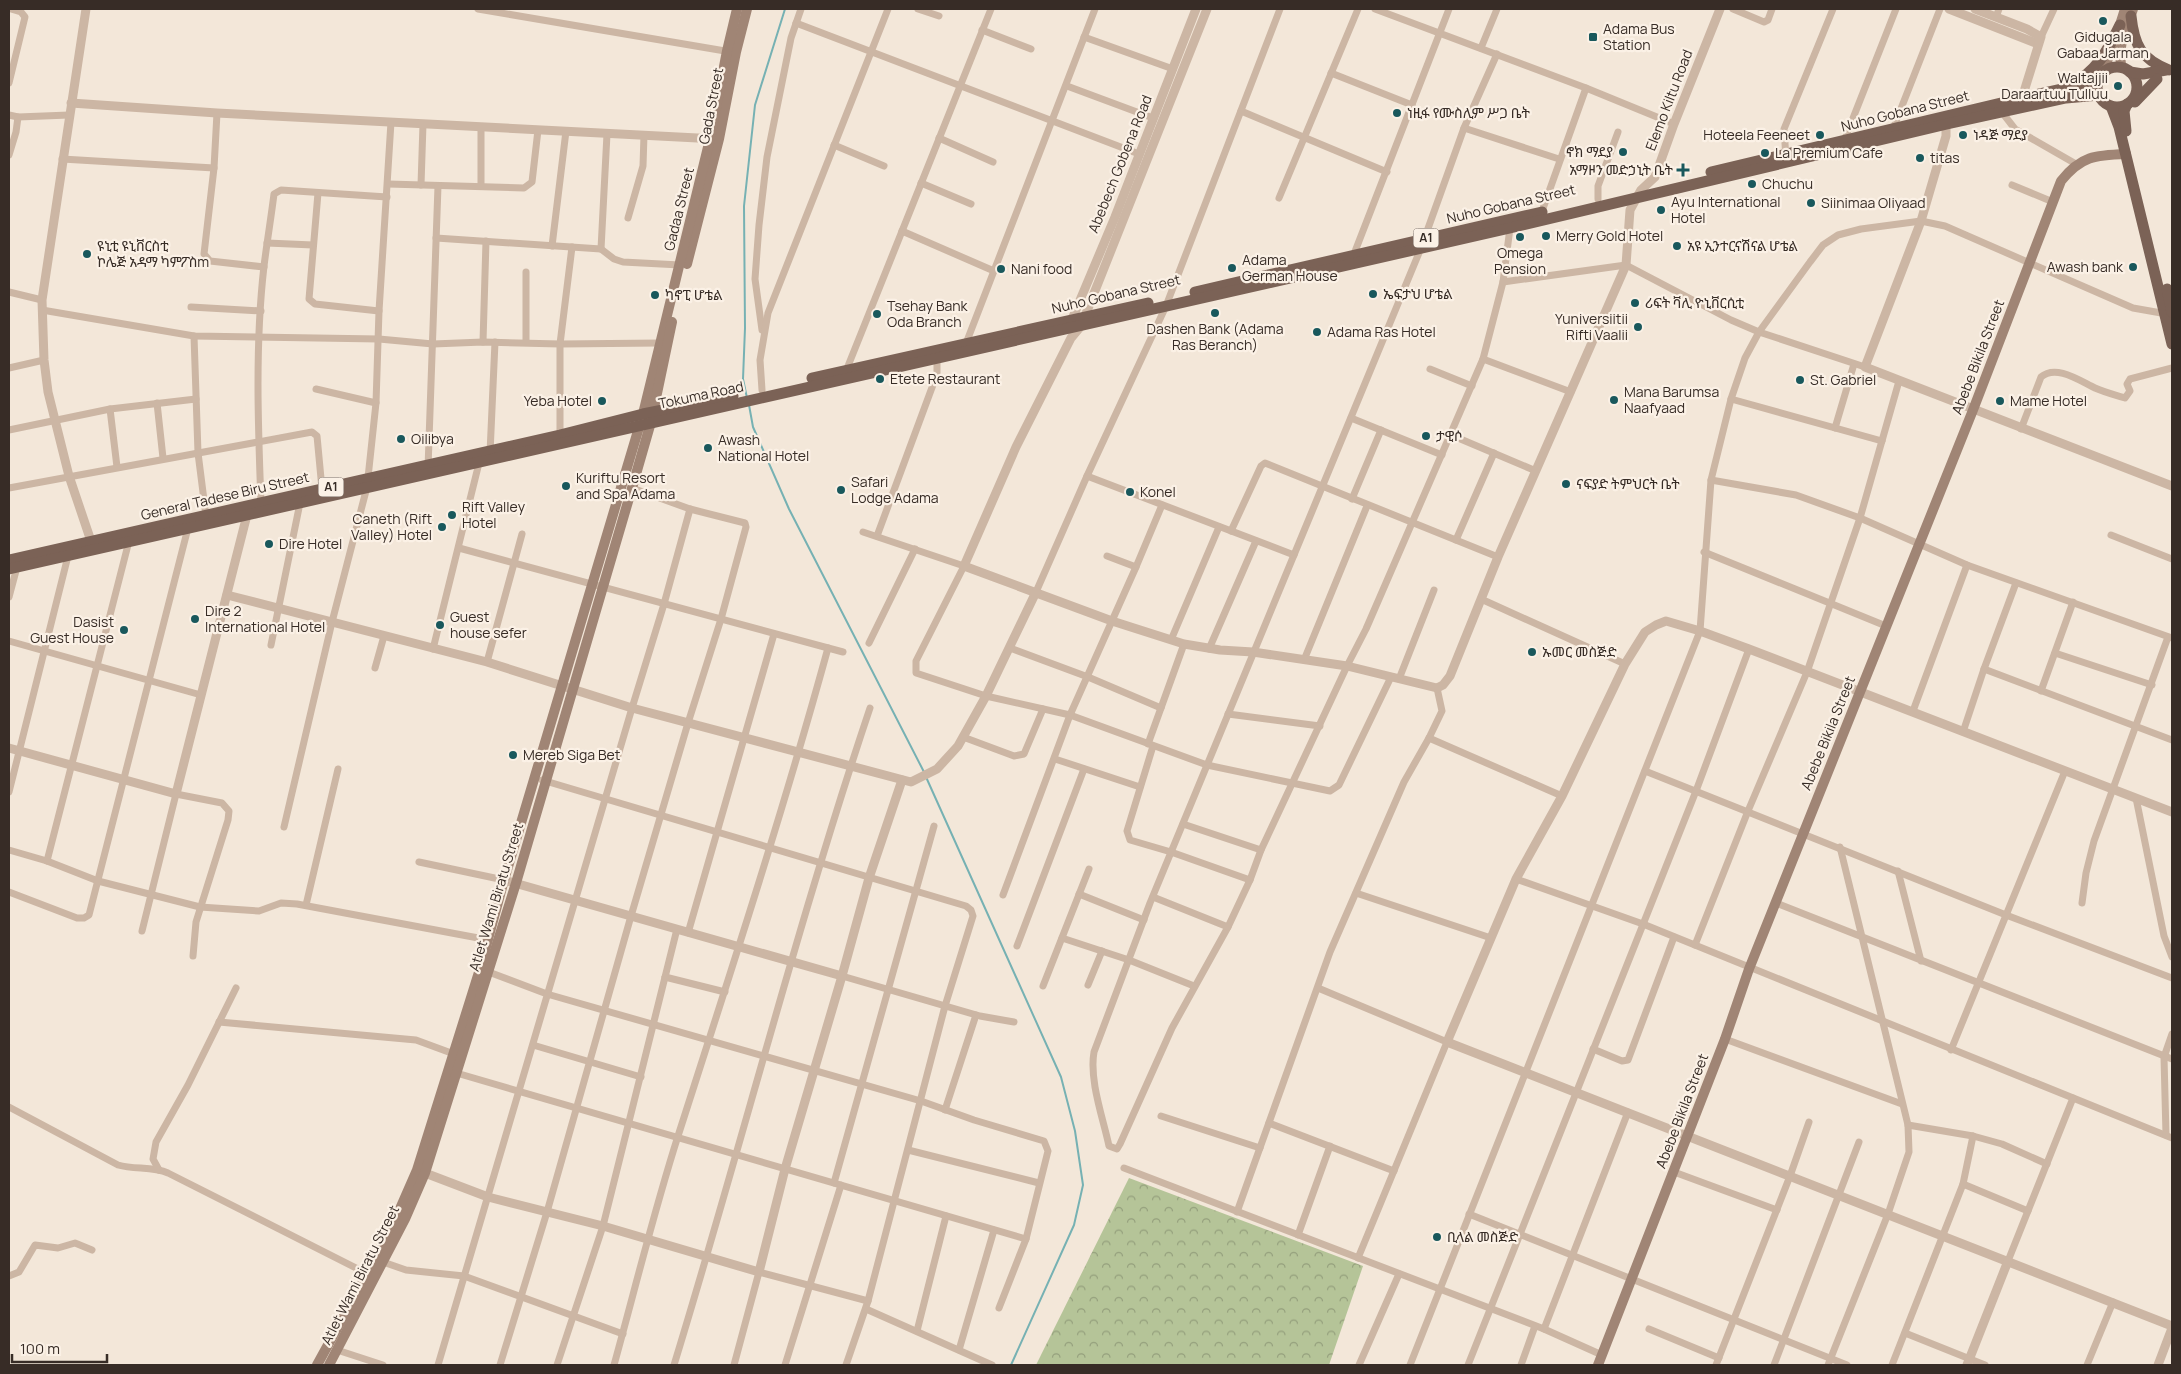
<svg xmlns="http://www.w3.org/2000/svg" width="2181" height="1374" font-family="Manrope,'Noto Sans Ethiopic',sans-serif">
  <defs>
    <pattern id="forest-crowns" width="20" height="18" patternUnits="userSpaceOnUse" patternTransform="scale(1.25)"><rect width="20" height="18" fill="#b5c498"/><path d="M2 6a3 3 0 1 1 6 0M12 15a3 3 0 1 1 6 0" fill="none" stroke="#949f7c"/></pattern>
  </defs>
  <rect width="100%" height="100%" fill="#f3e7d9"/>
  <polygon fill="url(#forest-crowns)" points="1129,1178 1363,1266 1329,1365 1036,1365"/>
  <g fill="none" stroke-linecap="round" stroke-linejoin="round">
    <g stroke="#76b1b3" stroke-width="2">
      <polyline points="747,398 743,379 745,328 744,206 755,105 785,9"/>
      <polyline points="749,405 753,427 789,509 924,772"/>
      <polyline points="926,777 1061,1077 1075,1131 1083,1185 1074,1225 1011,1365"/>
    </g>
    <g stroke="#ccb6a4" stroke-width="7">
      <polyline points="478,9 731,52"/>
      <polyline points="918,9 939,16"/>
      <polyline points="1375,9 1586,88 1674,124"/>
      <polyline points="1733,9 1764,22 1768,20 1772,9"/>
      <polyline points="1996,17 1999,9"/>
      <polyline points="796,23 1139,154"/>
      <polyline points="982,30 1031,49"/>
      <polyline points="1084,37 1173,69"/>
      <polyline points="2041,37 2054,9"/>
      <polyline points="1481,48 1497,9"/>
      <path d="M 1497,54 L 1464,128 L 1421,248 L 1150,903 L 1094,1052 C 1089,1080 1103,1118 1109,1146 L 1117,1149 L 1120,1144 L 1172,1028 L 1228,927 L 1250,880 L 1261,850 L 1347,666 L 1366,629 L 1483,359 L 1503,282 L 1510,228"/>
      <polyline points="1331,73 1412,105"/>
      <polyline points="9,83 25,17 21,12 11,9"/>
      <polyline points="1067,86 1153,118"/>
      <polyline points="1241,111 1387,172"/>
      <polyline points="2001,111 2015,129 2076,164"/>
      <polyline points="217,113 214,168 204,254 210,261 264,267"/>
      <polyline points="9,115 18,117 69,115"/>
      <polyline points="1464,128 1559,159"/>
      <polyline points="1893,129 1940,9"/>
      <polyline points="939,138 993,162"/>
      <polyline points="1844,141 1896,9"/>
      <polyline points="834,145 884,166"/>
      <polyline points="9,155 16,132 18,117"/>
      <polyline points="1786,158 1784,129 1833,9"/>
      <polyline points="62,159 214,168"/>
      <polyline points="921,183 971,204"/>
      <polyline points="388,184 524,188 532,182 538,130"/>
      <polyline points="421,185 423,124"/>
      <polyline points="2012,185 2053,202"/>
      <polyline points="481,186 481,127"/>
      <polyline points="318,193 309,299 315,304 379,311"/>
      <polyline points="1279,198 1358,9"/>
      <polyline points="1598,199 1598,186 1618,132"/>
      <polyline points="1541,214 1586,88"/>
      <polyline points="628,218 643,166 644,135"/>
      <polyline points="902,231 994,271"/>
      <polyline points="436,238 601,249 614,259 623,262 680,265"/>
      <polyline points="267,243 313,245"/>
      <polyline points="552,246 566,131"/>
      <polyline points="601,249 607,134"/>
      <polyline points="1354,254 1449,9"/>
      <polyline points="526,272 526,342"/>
      <polyline points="1503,282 1626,265 1731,320 1759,332 1865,367"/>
      <polyline points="9,292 42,300"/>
      <polyline points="191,307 261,311"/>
      <polyline points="42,310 194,336 379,339 433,344 483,342 560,344 660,343"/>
      <polyline points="762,330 755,279 759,225 767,157 791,38 801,9"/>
      <polyline points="194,336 198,453 206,516"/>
      <polyline points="483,342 486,241"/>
      <polyline points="965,346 1095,9"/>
      <polyline points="1483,359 1571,392"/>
      <polyline points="9,368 44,360"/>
      <polyline points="1430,369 1472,386"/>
      <polyline points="846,371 991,9"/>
      <polyline points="316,389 376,403"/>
      <polyline points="762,390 760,360 768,313 888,9"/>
      <polyline points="1731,399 1882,441"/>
      <polyline points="157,403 163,458"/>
      <polyline points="110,409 117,467"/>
      <polyline points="1351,418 1442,455"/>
      <polyline points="1835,428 1854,364"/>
      <path d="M 2021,429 L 2041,377 C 2056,364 2080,381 2095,388 C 2104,392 2115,395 2125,398 L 2130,391 L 2127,384 L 2130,379 L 2172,368"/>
      <polyline points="9,430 110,409 196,399"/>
      <polyline points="560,435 560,344 572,247"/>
      <polyline points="1451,435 1536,471"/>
      <polyline points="490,453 495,342"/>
      <polyline points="428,468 438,186"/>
      <polyline points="1087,476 1294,555"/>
      <polyline points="1711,480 1796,495 1860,518 1967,565 2172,638"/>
      <polyline points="9,488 312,432 317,436 322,489"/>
      <polyline points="1352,499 1381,430"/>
      <path d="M 261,503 C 258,425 255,344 264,266 C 267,242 271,218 274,194 L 281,190 L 387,197"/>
      <polyline points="1231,531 1261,466 1265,463 1498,557"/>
      <polyline points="863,532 964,566 916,661 916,673 986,696 1070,715 1207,765 1330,791 1339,785 1391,677"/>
      <polyline points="2111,535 2172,559"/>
      <polyline points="877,536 937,374 937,355"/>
      <polyline points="1456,540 1494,453"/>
      <polyline points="459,548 843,652"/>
      <polyline points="1704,552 1886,626"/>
      <polyline points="1107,556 1136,567"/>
      <polyline points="1036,592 1087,476 1166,306 1280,9"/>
      <polyline points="9,597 17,567"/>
      <polyline points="1481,599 1625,664"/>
      <polyline points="1171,640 1219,527"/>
      <polyline points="9,641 201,695"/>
      <polyline points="869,643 915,549"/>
      <polyline points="271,645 300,503"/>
      <polyline points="1010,648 1088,677 1161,708"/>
      <polyline points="433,649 479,463"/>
      <polyline points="1209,649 1256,541"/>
      <polyline points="2055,653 2152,685"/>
      <polyline points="1304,660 1367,506"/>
      <polyline points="487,662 522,534"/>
      <polyline points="375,668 384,636"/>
      <polyline points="1984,669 2172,740"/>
      <polyline points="1399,679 1434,590"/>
      <polyline points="2041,691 2073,602"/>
      <polyline points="1913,711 1967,565"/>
      <polyline points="1228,714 1320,726"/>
      <polyline points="1963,732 1984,669 2016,583"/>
      <polyline points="963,737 1014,756 1024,754 1043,709"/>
      <polyline points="1429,738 1562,796"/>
      <polyline points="1148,744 1184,644"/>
      <polyline points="1153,746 1127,831 1130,840 1171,852 1250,880"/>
      <polyline points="1055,759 1140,787"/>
      <polyline points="1645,771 2006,915 2172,978"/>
      <polyline points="542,780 966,906 971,910 973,916 945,1006 868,1301 846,1365"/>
      <polyline points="9,792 68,556 67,553"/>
      <polyline points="2136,798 2164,936 2172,957"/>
      <polyline points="1183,824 1261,850"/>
      <polyline points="284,827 332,622 367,487 376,403 379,311 391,122"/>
      <polyline points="9,850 47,861 98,881 200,907 259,911 281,903 297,904 489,940"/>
      <polyline points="47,861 129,541"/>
      <polyline points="419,862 504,880"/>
      <polyline points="1898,871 1921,961"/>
      <polyline points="1516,879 1643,924 2172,1138"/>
      <polyline points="9,892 77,918 84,918 89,915 188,528"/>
      <polyline points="1356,893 1491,938"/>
      <polyline points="1079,894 1144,920"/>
      <polyline points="1003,895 1070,715 1136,567 1162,505"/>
      <polyline points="1153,897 1228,927"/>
      <polyline points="1776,903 2172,1059"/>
      <polyline points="2082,903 2086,873 2094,841 2168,637"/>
      <polyline points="306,905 338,769"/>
      <polyline points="142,931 176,794 222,803 229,811 228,820 196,922 193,956"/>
      <polyline points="688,933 774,634"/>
      <polyline points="1062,938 1129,960 1194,986"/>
      <polyline points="1695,945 1748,811 1807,672 1860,518 1899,381"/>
      <polyline points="1017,946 1084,769"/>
      <polyline points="486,971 547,994 921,1101 974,1120 1044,1141 1048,1151 1026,1239 999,1308"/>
      <polyline points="842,976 980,1016 1014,1022"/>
      <polyline points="665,977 725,992"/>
      <polyline points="1088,985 1102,951"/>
      <polyline points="1043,986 1089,869"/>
      <polyline points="1318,988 1447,1042 1358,1258"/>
      <polyline points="219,1022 416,1040 454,1054"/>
      <polyline points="1725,1039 1902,1104"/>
      <polyline points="533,1045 641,1077"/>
      <polyline points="1593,1049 1622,1061 1628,1060 1674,937"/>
      <polyline points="1951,1050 2065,771"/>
      <polyline points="453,1072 1026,1239"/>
      <path d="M 9,1107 L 118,1165 C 135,1170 152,1166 168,1173 L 370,1275"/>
      <polyline points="945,1110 976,1015"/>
      <polyline points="1161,1116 1260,1148"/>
      <polyline points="1269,1123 1394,1171"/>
      <polyline points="1908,1125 1973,1136 2002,1144 2047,1164"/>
      <polyline points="2166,1135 2164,1057 2172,1034"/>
      <polyline points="908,1150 1039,1183"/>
      <polyline points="1124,1168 1544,1329 1602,1355"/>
      <polyline points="159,1170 153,1159 156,1142 188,1085 236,988"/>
      <polyline points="1674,1172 1777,1210"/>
      <polyline points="834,1183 934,826"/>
      <polyline points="1963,1184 2028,1211"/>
      <polyline points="1237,1212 1330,952 1404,782 1429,738 1442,711 1437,688"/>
      <polyline points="1469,1214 1847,1365"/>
      <polyline points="1298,1235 1330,1146"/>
      <polyline points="2008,1261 2073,1098"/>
      <polyline points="383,1262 406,1270 464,1276 623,1334"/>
      <polyline points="9,1276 19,1272 35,1245 58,1248 75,1243 92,1250"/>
      <polyline points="866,1309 992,1365"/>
      <polyline points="1544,1329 1628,1112"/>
      <polyline points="1649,1329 1719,1358"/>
      <polyline points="917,1331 946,1216"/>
      <polyline points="1905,1333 1985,1365"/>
      <polyline points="337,1350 383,1365"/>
      <polyline points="959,1350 994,1230"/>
      <polyline points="438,1365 632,708 664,604 690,509"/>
      <polyline points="500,1365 547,1212 631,916 688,723 721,619 746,527 745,523 690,509 632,488"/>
      <polyline points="557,1365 603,1226 677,929"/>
      <path d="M 614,1365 C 635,1289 654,1211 678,1136 C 730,974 783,812 828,648"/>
      <path d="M 674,1365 C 741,1147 797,925 870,708"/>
      <polyline points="734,1365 759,1272 868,1301"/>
      <polyline points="785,1365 841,1185"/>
      <polyline points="1359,1365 1399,1274"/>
      <polyline points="1410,1365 1700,631 1711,480 1731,399 1745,358 1759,332 1810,262 1823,245 1838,235 1861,229 1921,221 1945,226 2133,308 2167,314"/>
      <polyline points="1468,1365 1696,791 1749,649"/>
      <polyline points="1521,1365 1535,1326"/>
      <polyline points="1716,1365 1790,1176 1809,1122"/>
      <polyline points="1774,1365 1859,1142"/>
      <polyline points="1828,1365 1888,1214 1909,1152 1908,1125 1840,847"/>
      <polyline points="1892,1365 1963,1184 1973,1136"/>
      <polyline points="2087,1365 2113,1302"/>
    </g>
    <g stroke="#ccb6a4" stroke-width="9">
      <polyline points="86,9 42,300 44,360 48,392 69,476 93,547"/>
      <polyline points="1207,9 1081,326 1071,338 1016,447 964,566 1112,621 1184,644 1220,650 1253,652 1347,666 1437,688 1443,685 1450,676 1498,557 1626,265 1630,210 1641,190 1655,177 1674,124 1720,9"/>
      <polyline points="1949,9 2038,44"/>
      <polyline points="1975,9 2027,29 2041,37 2022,98"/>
      <polyline points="71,103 217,113 717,139"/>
      <polyline points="1946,119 1946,136 1921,221 1865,367 2172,486"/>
      <polyline points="1070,324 1115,217 1196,9"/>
      <polyline points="227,595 487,662 632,708 911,782 937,769 958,746 986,696 1036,592"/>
      <polyline points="9,748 176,794 248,511"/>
      <polyline points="2172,812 1749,649 1700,631 1666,621 1656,625 1645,632 1625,664 1562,796 1516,879 1447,1042 2172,1326"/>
      <polyline points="504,880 842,976"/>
      <polyline points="425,1173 488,1197 603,1226 759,1272 785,1169 842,976 869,878 902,780"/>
      <polyline points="1967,1365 2008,1261"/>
      <polyline points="2158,1365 2172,1328"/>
    </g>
    <g stroke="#a08575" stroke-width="10">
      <polyline points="2118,31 2125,9"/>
      <path d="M 2122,68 C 2116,47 2127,28 2133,9"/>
      <polyline points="2103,73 2112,47"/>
      <polyline points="687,264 719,139 736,52 747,9"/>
      <polyline points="317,1365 367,1274 396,1218 417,1170 480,969 504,880 643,414 710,139 727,51 737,9"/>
      <polyline points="329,1365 405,1219 425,1173 516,883 632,488 651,422 672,322"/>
      <path d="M 1598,1365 L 1725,1039 L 1749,969 L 1973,410 L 2061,181 C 2081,156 2095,155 2126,154"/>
    </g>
    <g stroke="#7b6256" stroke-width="11">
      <path d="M 2131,16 C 2134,45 2141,59 2169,70"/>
      <circle cx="2117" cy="87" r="20"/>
      <polyline points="2130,72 2143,74 2166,70"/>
      <path d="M 2070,86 C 2097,70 2106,54 2120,25"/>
      <polyline points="2135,102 2157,79"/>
      <polyline points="2111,106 2119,127 2172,344"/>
      <polyline points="2126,131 2124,111 2127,104"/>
      <polyline points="1711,172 2022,98 2066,88 2097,85"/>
      <polyline points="2167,289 2172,312"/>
      <polyline points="1195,292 1542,212"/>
      <polyline points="812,378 1148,303"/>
      <polyline points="9,560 560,435 643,414 733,396"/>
      <polyline points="9,569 1510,228 1947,124 2066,98 2099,95"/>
    </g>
  </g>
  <g fill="#19585c" stroke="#fbf1e6" stroke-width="2">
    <circle cx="2103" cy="21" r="5"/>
    <rect x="1588" y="32" width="10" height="10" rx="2.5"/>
    <circle cx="2118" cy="86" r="5"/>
    <circle cx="1397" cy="113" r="5"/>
    <circle cx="1820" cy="135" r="5"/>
    <circle cx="1963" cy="135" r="5"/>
    <circle cx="1623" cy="152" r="5"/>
    <circle cx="1765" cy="153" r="5"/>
    <circle cx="1920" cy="158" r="5"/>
    <path d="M1680.5 162.5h5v5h5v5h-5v5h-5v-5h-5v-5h5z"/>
    <circle cx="1752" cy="184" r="5"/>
    <circle cx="1811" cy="203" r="5"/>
    <circle cx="1661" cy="210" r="5"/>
    <circle cx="1546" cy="236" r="5"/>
    <circle cx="1520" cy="237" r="5"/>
    <circle cx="1677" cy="246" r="5"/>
    <circle cx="87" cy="254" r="5"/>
    <circle cx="2133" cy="267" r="5"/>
    <circle cx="1232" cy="268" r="5"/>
    <circle cx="1001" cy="269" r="5"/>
    <circle cx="1373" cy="294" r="5"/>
    <circle cx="655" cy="295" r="5"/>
    <circle cx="1635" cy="303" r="5"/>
    <circle cx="1215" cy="313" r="5"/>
    <circle cx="877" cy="314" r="5"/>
    <circle cx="1638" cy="327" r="5"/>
    <circle cx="1317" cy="332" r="5"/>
    <circle cx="880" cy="379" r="5"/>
    <circle cx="1800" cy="380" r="5"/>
    <circle cx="1614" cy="400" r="5"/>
    <circle cx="602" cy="401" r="5"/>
    <circle cx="2000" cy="401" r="5"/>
    <circle cx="1426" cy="436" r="5"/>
    <circle cx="401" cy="439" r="5"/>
    <circle cx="708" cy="448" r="5"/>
    <circle cx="1566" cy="484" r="5"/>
    <circle cx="566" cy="486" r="5"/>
    <circle cx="841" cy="490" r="5"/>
    <circle cx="1130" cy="492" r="5"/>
    <circle cx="452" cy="515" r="5"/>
    <circle cx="442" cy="527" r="5"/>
    <circle cx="269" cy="544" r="5"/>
    <circle cx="195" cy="619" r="5"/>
    <circle cx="440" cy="625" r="5"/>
    <circle cx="124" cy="630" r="5"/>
    <circle cx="1532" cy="652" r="5"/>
    <circle cx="513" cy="755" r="5"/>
    <circle cx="1437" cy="1237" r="5"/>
  </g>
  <g text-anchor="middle" stroke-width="4.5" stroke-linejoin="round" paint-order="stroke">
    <g fill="#fbf1e6" stroke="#726760" stroke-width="1">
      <rect x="1413.5" y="228.5" width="25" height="19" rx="4"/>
      <rect x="318.5" y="477.5" width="25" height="19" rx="4"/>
    </g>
    <g font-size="12" font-weight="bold" fill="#372c26">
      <text x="1426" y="242">A1</text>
      <text x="331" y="491">A1</text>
    </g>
    <g font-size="14" fill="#372c26" stroke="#fbf1e6" text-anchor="start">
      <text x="1603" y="34">Adama Bus<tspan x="1603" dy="16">Station</tspan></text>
      <text x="2103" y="42" text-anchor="middle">Gidugala<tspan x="2103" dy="16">Gabaa Jarman</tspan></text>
      <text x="2108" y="83" text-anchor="end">Waltajjii<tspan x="2108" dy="16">Daraartuu Tulluu</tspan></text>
      <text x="1407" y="118">ነዚፋ የሙስሊም ሥጋ ቤት</text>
      <text x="1810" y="140" text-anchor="end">Hoteela Feeneet</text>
      <text x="1973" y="140">ነዳጅ ማደያ</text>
      <text x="1613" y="157" text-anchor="end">ኖክ ማደያ</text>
      <text x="1775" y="158">La Premium Cafe</text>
      <text x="1930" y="163">titas</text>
      <text x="1673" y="175" text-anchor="end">አማዞን መድኃኒት ቤት</text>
      <text x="1762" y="189">Chuchu</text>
      <text x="1671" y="207">Ayu International<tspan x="1671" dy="16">Hotel</tspan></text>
      <text x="1821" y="208">Siinimaa Oliyaad</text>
      <text x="1556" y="241">Merry Gold Hotel</text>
      <text x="97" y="251">ዩኒቲ ዩኒቨርስቲ<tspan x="97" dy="16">ኮሌጅ አዳማ ካምፖስm</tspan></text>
      <text x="1687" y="251">አዩ ኢንተርናሽናል ሆቴል</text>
      <text x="1520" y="258" text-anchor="middle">Omega<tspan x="1520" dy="16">Pension</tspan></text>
      <text x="1242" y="265">Adama<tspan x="1242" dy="16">German House</tspan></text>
      <text x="2123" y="272" text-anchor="end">Awash bank</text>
      <text x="1011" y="274">Nani food</text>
      <text x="1383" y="299">ኤፍታህ ሆቴል</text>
      <text x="665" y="300">ካኖፒ ሆቴል</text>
      <text x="1645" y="308">ሪፍት ቫሊ ዮኒቨርሲቲ</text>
      <text x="887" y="311">Tsehay Bank<tspan x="887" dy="16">Oda Branch</tspan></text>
      <text x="1628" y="324" text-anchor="end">Yuniversiitii<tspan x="1628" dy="16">Rifti Vaalii</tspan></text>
      <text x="1215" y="334" text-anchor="middle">Dashen Bank (Adama<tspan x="1215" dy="16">Ras Beranch)</tspan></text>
      <text x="1327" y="337">Adama Ras Hotel</text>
      <text x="890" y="384">Etete Restaurant</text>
      <text x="1810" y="385">St. Gabriel</text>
      <text x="1624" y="397">Mana Barumsa<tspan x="1624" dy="16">Naafyaad</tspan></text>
      <text x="592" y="406" text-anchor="end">Yeba Hotel</text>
      <text x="2010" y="406">Mame Hotel</text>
      <text x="1436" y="441">ታዊሶ</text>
      <text x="411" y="444">Oilibya</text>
      <text x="718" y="445">Awash<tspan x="718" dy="16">National Hotel</tspan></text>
      <text x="576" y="483">Kuriftu Resort<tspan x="576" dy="16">and Spa Adama</tspan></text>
      <text x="851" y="487">Safari<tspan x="851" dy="16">Lodge Adama</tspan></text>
      <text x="1576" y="489">ናፍያድ ትምህርት ቤት</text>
      <text x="1140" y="497">Konel</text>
      <text x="462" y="512">Rift Valley<tspan x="462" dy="16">Hotel</tspan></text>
      <text x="432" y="524" text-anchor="end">Caneth (Rift<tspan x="432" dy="16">Valley) Hotel</tspan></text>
      <text x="279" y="549">Dire Hotel</text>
      <text x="205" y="616">Dire 2<tspan x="205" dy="16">International Hotel</tspan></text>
      <text x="450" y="622">Guest<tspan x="450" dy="16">house sefer</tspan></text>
      <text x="114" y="627" text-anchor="end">Dasist<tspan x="114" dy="16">Guest House</tspan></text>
      <text x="1542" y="657">ኡመር መስጅድ</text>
      <text x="523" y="760">Mereb Siga Bet</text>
      <text x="1447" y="1242">ቢላል መስጅድ</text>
    </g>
    <g font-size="14" fill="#372c26" stroke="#fbf1e6">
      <text transform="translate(1669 100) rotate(-69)" y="5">Elemo Kiltu Road</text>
      <text transform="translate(711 106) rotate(-79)" y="5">Gada Street</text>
      <text transform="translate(1905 111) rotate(-14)" y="5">Nuho Gobana Street</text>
      <text transform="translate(1120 164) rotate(-68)" y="5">Abebech Gobena Road</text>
      <text transform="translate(1511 204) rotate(-13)" y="5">Nuho Gobana Street</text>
      <text transform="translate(679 209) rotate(-76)" y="5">Gadaa Street</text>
      <text transform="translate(1116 294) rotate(-13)" y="5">Nuho Gobana Street</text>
      <text transform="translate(1978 357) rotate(-69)" y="5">Abebe Bikila Street</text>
      <text transform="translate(701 395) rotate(-12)" y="5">Tokuma Road</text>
      <text transform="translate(225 496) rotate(-13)" y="5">General Tadese Biru Street</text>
      <text transform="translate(1828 733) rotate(-68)" y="5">Abebe Bikila Street</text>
      <text transform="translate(496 897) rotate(-73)" y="5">Atlet Wami Biratu Street</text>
      <text transform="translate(1682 1111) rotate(-69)" y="5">Abebe Bikila Street</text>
      <text transform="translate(360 1275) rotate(-63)" y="5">Atlet Wami Biratu Street</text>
    </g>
  </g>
  <rect width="2181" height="1374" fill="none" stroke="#372c26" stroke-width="20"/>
  <path d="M12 1354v8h95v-8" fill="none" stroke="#372c26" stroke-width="2.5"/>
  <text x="20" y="1354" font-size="15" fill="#372c26" stroke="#fbf1e6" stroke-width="4" paint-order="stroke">100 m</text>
</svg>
